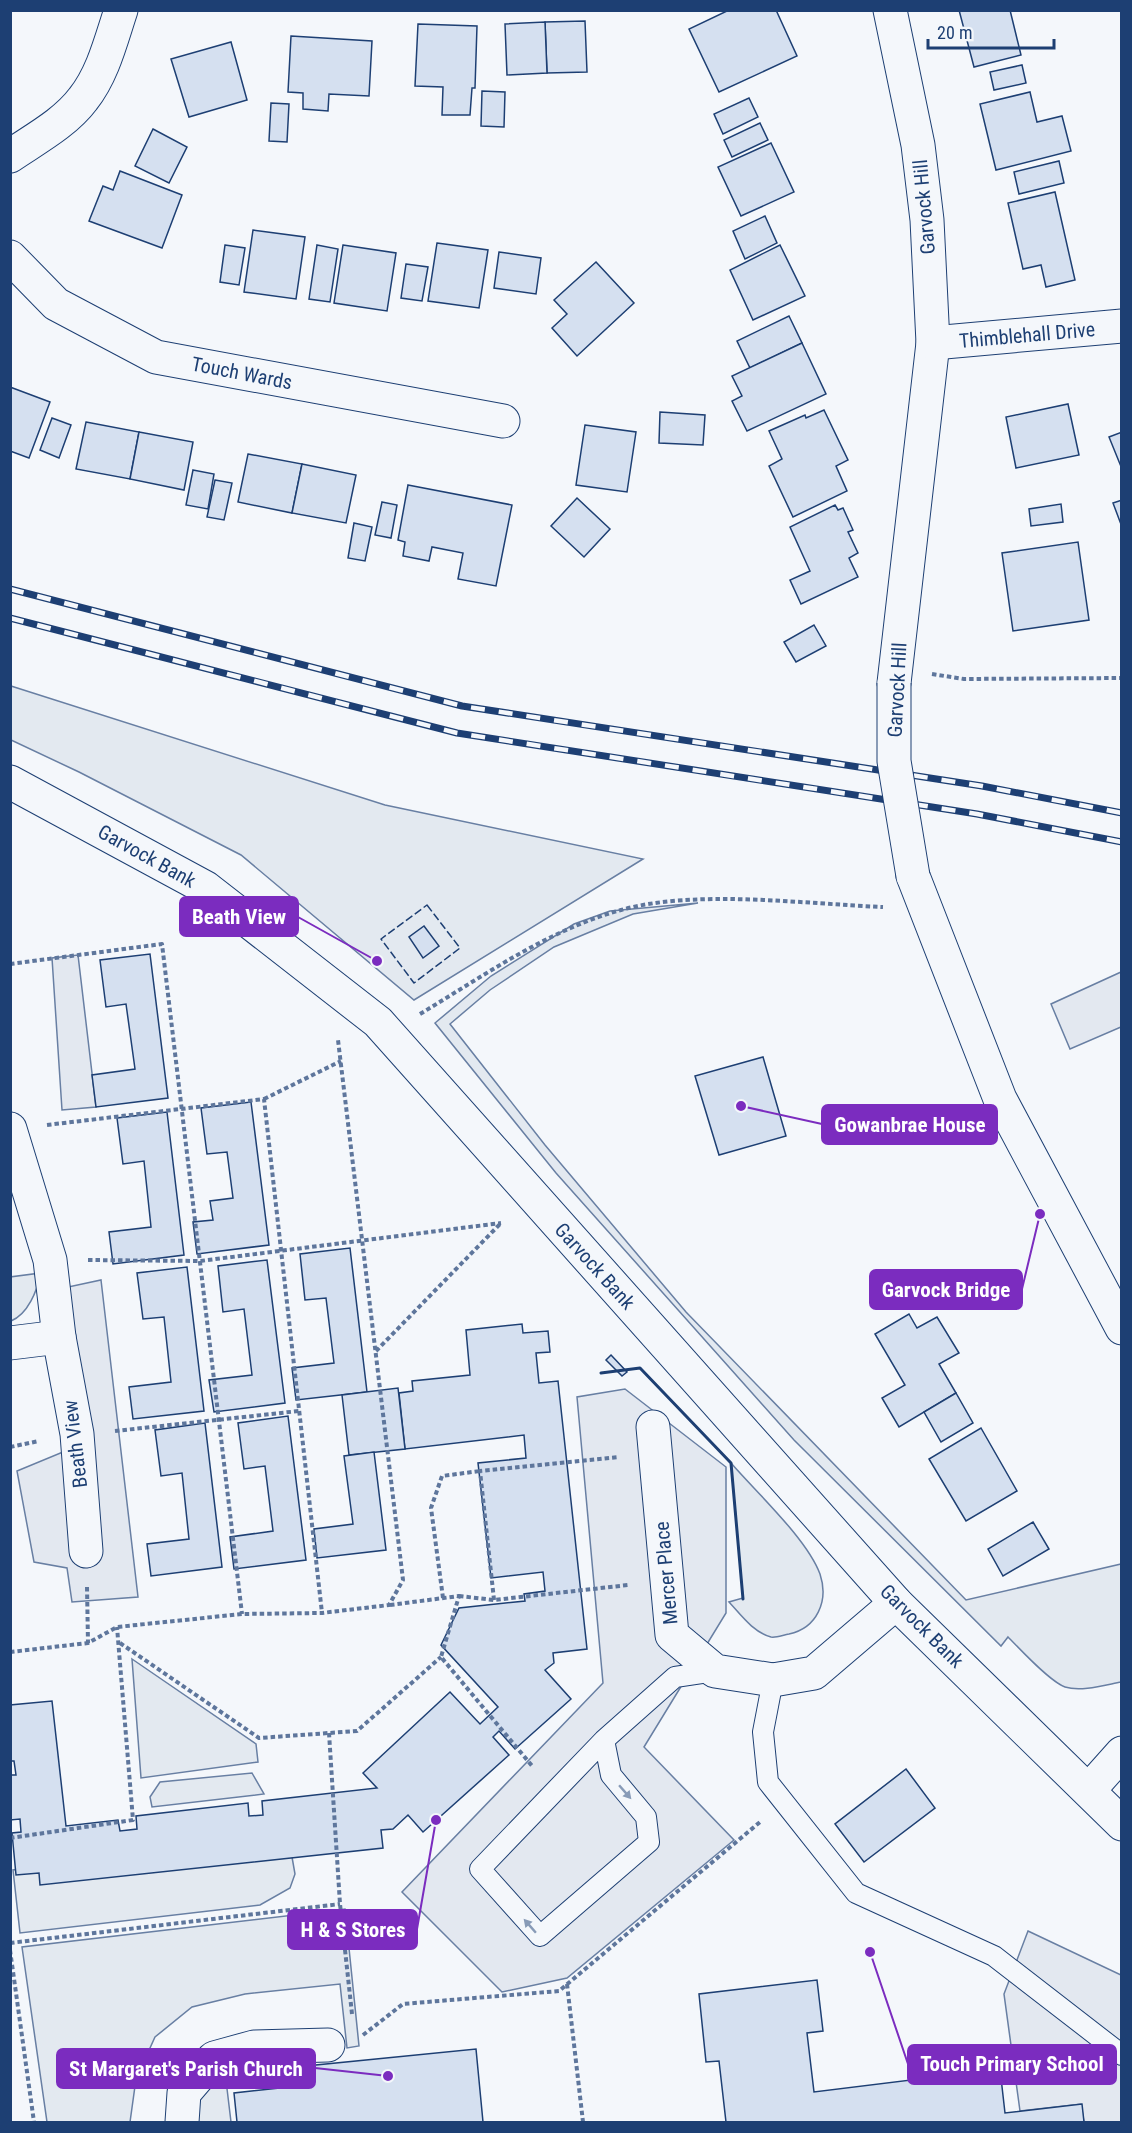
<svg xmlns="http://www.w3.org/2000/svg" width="1132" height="2133" font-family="'Roboto Condensed',sans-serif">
  <rect width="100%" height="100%" fill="#f4f7fb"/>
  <g fill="#e3e9f0" stroke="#687fa3" stroke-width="1.5">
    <polygon points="11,686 385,805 643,859 414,1000 241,855 79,772 11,740"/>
    <path d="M 698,903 L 633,914 L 554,947 L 490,990 L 450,1024 L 545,1145 L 686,1312 L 966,1600 L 1121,1564 L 1121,1682 C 1105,1685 1081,1692 1065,1687 C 1050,1682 1020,1649 1008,1637 L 1001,1646 L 794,1440 L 556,1173 L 435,1023 L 491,976 L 574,924 L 610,911 Z"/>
    <path d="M 41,1273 C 37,1291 28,1314 11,1321 L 10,1277 Z"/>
    <path d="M 731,1463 C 757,1493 807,1539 820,1574 C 829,1601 817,1628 789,1634 C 783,1635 776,1638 771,1637 C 753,1632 741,1615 729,1602 L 743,1598 Z"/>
    <polygon points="132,1659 256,1744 258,1762 141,1778"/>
    <polygon points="252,1773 264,1794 152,1807 150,1797 160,1782"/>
    <polygon points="292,1857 295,1874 290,1888 260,1905 20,1933 13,1870 49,1865"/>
    <polygon points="345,1909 359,2046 347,2048 340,1984 245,1994 192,2007 155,2037 136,2079 130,2122 47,2122 22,1947"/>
    <path d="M 225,2072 L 231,2122 L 190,2122 C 194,2095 198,2083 225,2072 Z"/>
  </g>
  <g fill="#e3e8f0" stroke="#687fa3" stroke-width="1.5">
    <polygon points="78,955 96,1107 62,1110 52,958"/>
    <polygon points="1121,972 1121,1027 1070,1049 1051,1004"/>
    <polygon points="101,1280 138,1597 72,1602 67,1568 34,1562 17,1471 63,1452 54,1290"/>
    <polygon points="625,1389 726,1467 726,1613 644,1747 734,1840 567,1978 502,1992 402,1892 603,1683 577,1397"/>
    <polygon points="1028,1931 1121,1975 1121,2122 1084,2122 1081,2104 1020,2111 1004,1994"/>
  </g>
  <g fill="#d5e0f0" stroke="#1d3f73" stroke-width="1.5">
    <polygon points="729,10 776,10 797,56 719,92 689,29"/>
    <polygon points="959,10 1010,10 1021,55 974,67"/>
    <polygon points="585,21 587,72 547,73 545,22"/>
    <polygon points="545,22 547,73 507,75 505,24"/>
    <polygon points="418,24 477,26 475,88 472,88 470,115 442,115 443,87 415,86"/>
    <polygon points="291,36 372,41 369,96 329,94 328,111 303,109 303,93 288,92"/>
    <polygon points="231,42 247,100 189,117 171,59"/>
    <polygon points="1022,65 1026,83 994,90 990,72"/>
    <polygon points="482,91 505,92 504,127 481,126"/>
    <polygon points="1030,92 1037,122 1062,116 1071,151 996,170 980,104"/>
    <polygon points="749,98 758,117 723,134 714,114"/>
    <polygon points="271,103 289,104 287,142 269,141"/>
    <polygon points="760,123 768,140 732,157 724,140"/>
    <polygon points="153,129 187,147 169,183 135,166"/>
    <polygon points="771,143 794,192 741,216 718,167"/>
    <polygon points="1059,161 1064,183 1019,194 1014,172"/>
    <polygon points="120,171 182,195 162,248 89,221 103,186 113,190"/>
    <polygon points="1055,192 1075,280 1046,287 1041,265 1023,269 1008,203"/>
    <polygon points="765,216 777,243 745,259 733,231"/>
    <polygon points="253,230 305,237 296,299 244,292"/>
    <polygon points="437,243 488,250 479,308 428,301"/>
    <polygon points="225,245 245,248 239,285 220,282"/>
    <polygon points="317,245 338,249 330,302 309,299"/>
    <polygon points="343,245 396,253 387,311 334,303"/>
    <polygon points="780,245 805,296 753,320 730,270"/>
    <polygon points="499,252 541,258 536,294 494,288"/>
    <polygon points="596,262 634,303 577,356 552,328 567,314 554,300"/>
    <polygon points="406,264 428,267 422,301 401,298"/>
    <polygon points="789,316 802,343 750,368 737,341"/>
    <polygon points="802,343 826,394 747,431 732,401 742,396 732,376"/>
    <polygon points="10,387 50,402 29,458 10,451"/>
    <polygon points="1068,404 1079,455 1016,468 1006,417"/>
    <polygon points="824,410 848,460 836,466 847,491 793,517 769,466 782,459 769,431 805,415 806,418"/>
    <polygon points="660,412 705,415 703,445 659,443"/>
    <polygon points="52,418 71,425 59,458 40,450"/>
    <polygon points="86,422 139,432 130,479 76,469"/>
    <polygon points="585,425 636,432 627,492 576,485"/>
    <polygon points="139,432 193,442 184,490 130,479"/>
    <polygon points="1122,432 1122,469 1109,437"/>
    <polygon points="248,454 302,464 292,513 238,502"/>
    <polygon points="302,464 356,475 346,523 292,513"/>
    <polygon points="193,470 214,474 208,509 186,505"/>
    <polygon points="215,480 232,483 224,520 207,517"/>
    <polygon points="408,485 512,505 496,586 458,579 463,553 432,547 429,561 403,556 405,542 398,540"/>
    <polygon points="577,498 610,529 584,557 551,526"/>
    <polygon points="1122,500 1122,527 1113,503"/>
    <polygon points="382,502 397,505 391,538 375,535"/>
    <polygon points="1061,504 1063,522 1031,526 1029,509"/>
    <polygon points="835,505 838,510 843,508 853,530 848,532 858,553 849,558 858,577 801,604 790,580 810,571 790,527"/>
    <polygon points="354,523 372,527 365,561 348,558"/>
    <polygon points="1078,542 1089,620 1013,631 1002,553"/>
    <polygon points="814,625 826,646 796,662 784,642"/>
    <polygon points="424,926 439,946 423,958 409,937"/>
    <polygon points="150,954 168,1098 96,1107 92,1075 135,1069 126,1004 106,1007 100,960"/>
    <polygon points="763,1057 786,1136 719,1155 695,1076"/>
    <polygon points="251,1102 269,1245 197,1254 193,1222 213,1220 210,1201 233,1198 227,1152 207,1154 201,1108"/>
    <polygon points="167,1112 184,1255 113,1264 109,1232 151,1227 144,1161 123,1164 117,1118"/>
    <polygon points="350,1248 367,1392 296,1400 292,1368 334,1363 326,1298 305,1300 300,1254"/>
    <polygon points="267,1260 285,1403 214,1412 209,1380 252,1375 244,1309 223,1312 218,1266"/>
    <polygon points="187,1267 204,1411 133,1419 129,1387 171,1382 164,1317 143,1319 137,1273"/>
    <polygon points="909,1314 917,1328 937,1317 959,1353 939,1364 956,1393 899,1427 882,1398 905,1385 875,1334"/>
    <polygon points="522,1324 523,1333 548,1331 550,1352 536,1353 539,1383 558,1381 587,1649 553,1653 554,1663 545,1670 571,1699 515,1749 499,1731 493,1737 509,1755 423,1832 408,1815 393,1829 381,1830 383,1848 40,1885 39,1873 16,1875 12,1833 21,1832 20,1819 10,1820 10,1775 16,1775 14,1761 10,1761 10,1705 52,1701 66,1826 118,1820 120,1831 137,1829 136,1816 248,1803 249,1816 263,1815 262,1801 377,1788 363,1773 450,1692 480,1724 498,1707 441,1645 459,1608 525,1601 524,1594 545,1591 543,1572 491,1578 478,1463 526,1458 524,1435 405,1449 399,1393 413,1391 412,1381 470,1375 466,1330"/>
    <polygon points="611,1355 627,1372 622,1376 606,1360"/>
    <polygon points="398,1388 405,1449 349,1455 342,1395"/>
    <polygon points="956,1393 973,1423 941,1442 924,1412"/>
    <polygon points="288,1416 306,1560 234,1569 230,1537 273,1531 265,1466 244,1469 238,1423"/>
    <polygon points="205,1423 222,1567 151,1576 147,1544 189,1539 182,1473 161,1476 155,1430"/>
    <polygon points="981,1428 1017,1491 966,1521 929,1459"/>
    <polygon points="374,1452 386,1550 317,1558 314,1529 353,1524 344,1456"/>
    <polygon points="1033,1522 1049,1549 1003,1576 988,1549"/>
    <polygon points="906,1769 935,1808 864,1862 835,1824"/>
    <polygon points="817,1980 823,2031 807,2033 814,2092 1000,2069 1005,2113 1082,2104 1084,2122 726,2122 719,2061 706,2062 699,1994"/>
    <polygon points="476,2049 483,2122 237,2122 234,2093 298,2086 296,2067"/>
  </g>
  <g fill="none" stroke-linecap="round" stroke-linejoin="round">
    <g stroke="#1d3f73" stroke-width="22">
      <g id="service">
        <polyline points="773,1680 763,1732 768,1782 856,1893 994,1956 1122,2055"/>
        <polyline points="604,1740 611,1775 646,1817 649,1842 540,1936 480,1869 604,1740 675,1677 715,1671"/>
      </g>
    </g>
    <g stroke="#1d3f73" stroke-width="35">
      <g id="minor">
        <polyline points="890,10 918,145 927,220 933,343 894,683"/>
        <path d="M 10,156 C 35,139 65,123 83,99 C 103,74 111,40 121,10"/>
        <polyline points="10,257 56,304 156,357 503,421"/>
        <polyline points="933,343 1122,326"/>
        <polyline points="913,876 1000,1099 1122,1328"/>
        <polyline points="10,1129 50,1260 59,1337 77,1434 86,1551"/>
        <polyline points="10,1343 59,1337"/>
        <polyline points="653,1427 672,1635 715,1671 773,1680 814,1673 896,1603"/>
        <polyline points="1089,1790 1122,1753"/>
        <polyline points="182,2122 184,2093 214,2058 254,2047 328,2045"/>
      </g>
    </g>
    <g stroke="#1d3f73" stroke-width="35">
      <polyline id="tertiary" points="10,782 206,888 378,1022 896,1603 1122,1824"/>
    </g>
    <g stroke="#5e769c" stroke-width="4" stroke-dasharray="4.5 3" stroke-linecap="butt">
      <polyline points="932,674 964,679 1122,678"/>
      <polyline points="10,964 162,944 242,1614"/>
      <path d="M 420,1014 C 485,975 548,930 621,910 C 695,889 805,904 883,907"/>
      <polyline points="264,1099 341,1061"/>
      <polyline points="47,1125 264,1099 322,1613"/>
      <polyline points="88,1260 200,1261 501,1223"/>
      <polyline points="376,1351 501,1223"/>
      <polyline points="115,1431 299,1411"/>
      <polyline points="10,1447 39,1441"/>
      <polyline points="87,1587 88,1643"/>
      <polyline points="459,1596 494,1600 628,1585"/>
      <polyline points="443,1598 431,1508 442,1476 480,1471"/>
      <polyline points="494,1600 480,1471 619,1457"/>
      <polyline points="390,1605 459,1596 441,1657 533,1767"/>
      <polyline points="120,1643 259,1738 357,1731 441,1657"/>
      <polyline points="10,1652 88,1643 117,1627 242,1614 322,1613 389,1605 403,1580 338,1040"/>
      <polyline points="329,1733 340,1904 352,2014"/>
      <polyline points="10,1838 133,1820 117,1627"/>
      <polyline points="10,1943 340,1904"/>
      <polyline points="10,1950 34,2122"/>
      <polyline points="567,1984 583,2122"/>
      <polyline points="363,2035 403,2004 559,1991 760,1822"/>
    </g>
    <use href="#service" stroke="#f4f7fb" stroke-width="20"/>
    <use href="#minor" stroke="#f4f7fb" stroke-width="33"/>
    <use href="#tertiary" stroke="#f4f7fb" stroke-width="33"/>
    <g stroke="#1d3f73" stroke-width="7">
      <g id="rail">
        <polyline points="10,589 462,706 982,786 1122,813"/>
        <polyline points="10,618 457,733 977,814 1122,842"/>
      </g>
    </g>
    <use href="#rail" stroke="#f4f7fb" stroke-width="4.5" stroke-dasharray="14" stroke-linecap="butt"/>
    <g stroke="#1d3f73" stroke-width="35" stroke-linecap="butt">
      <polyline id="minor-bridge" points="894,683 894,761 913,876"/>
    </g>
    <use href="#minor-bridge" stroke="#f4f7fb" stroke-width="33"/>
    <polygon stroke="#1d3f73" stroke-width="1.5" stroke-dasharray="8 3" stroke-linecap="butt" points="427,905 460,948 414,983 381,939"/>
    <polyline stroke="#1d3f73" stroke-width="3" points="601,1373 640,1368 731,1463 743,1599"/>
  </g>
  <defs><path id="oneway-solid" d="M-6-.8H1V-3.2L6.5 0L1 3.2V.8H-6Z" transform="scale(1.5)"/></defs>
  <g fill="#889bb7">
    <use href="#oneway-solid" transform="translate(625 1792) rotate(49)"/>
    <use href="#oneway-solid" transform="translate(530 1926) rotate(-131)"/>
  </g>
  <g text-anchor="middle" stroke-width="4.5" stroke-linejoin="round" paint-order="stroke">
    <g font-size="20" fill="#1d3f73" stroke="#f4f7fb">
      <text transform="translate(924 207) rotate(-95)" y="7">Garvock Hill</text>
      <text transform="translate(1027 335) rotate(-5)" y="7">Thimblehall Drive</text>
      <text transform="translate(242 373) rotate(11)" y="7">Touch Wards</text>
      <text transform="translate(897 690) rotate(-87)" y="7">Garvock Hill</text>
      <text transform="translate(147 856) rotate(29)" y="7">Garvock Bank</text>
      <text transform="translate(595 1266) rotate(48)" y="7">Garvock Bank</text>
      <text transform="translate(75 1444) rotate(-97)" y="7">Beath View</text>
      <text transform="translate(666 1573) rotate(-95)" y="7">Mercer Place</text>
      <text transform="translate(922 1626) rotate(45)" y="7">Garvock Bank</text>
    </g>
  </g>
  <path fill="none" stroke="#7b2cbf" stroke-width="2" d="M377 961L298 917M741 1106L822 1124M1040 1214L1022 1289M436 1820L417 1929M870 1952L908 2064M388 2076L315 2068"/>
  <g fill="#7b2cbf" stroke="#f4f7fb" stroke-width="2">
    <circle cx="377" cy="961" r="6"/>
    <circle cx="741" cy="1106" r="6"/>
    <circle cx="1040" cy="1214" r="6"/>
    <circle cx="436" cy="1820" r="6"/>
    <circle cx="870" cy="1952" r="6"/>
    <circle cx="388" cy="2076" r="6"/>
  </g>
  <g fill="#7b2cbf" stroke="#7b2cbf" stroke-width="2">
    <rect x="180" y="897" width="118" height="39" rx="6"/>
    <rect x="822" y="1105" width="175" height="39" rx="6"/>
    <rect x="870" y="1270" width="152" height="39" rx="6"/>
    <rect x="288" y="1910" width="129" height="39" rx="6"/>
    <rect x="908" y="2045" width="208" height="39" rx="6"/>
    <rect x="57" y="2049" width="258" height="39" rx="6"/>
  </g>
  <g font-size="21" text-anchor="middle" font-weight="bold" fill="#fff">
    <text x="239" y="924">Beath View</text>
    <text x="910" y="1132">Gowanbrae House</text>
    <text x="946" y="1297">Garvock Bridge</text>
    <text x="353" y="1937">H &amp; S Stores</text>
    <text x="1012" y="2071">Touch Primary School</text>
    <text x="186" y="2076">St Margaret's Parish Church</text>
  </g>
  <rect width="1132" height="2133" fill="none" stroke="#1d3f73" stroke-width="24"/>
  <path d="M928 39v9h126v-9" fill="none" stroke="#1d3f73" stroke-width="3"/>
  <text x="937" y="39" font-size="18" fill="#1d3f73" stroke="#f4f7fb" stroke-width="4.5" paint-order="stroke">20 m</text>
</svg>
